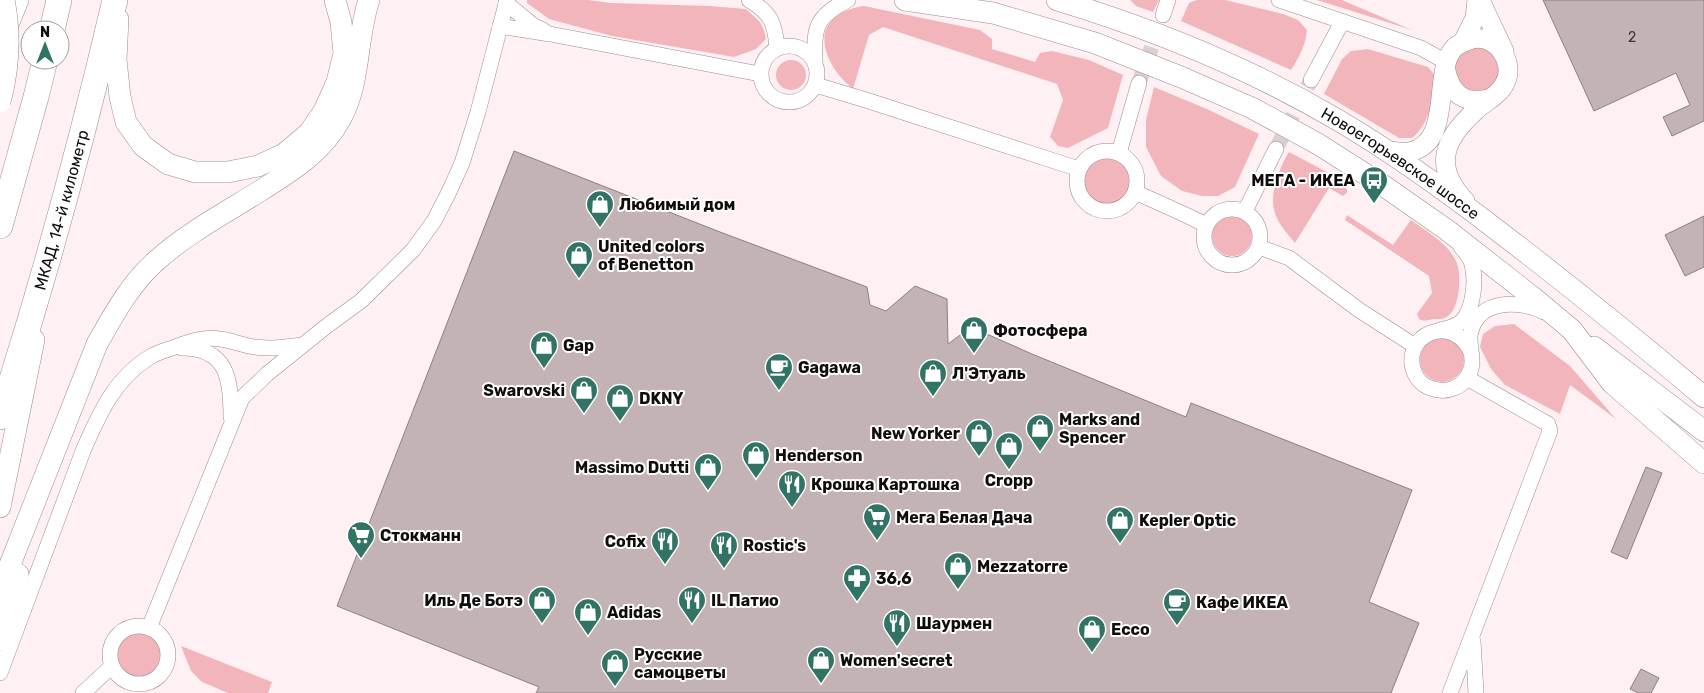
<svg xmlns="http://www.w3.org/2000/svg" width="1704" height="693" font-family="Rubik,sans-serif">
  <rect width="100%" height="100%" fill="#fff1f3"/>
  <g fill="#f2b5bb">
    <polygon points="527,0 588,0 611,3 710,6 746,9 760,22 764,30 766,39 756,49 734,57 612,36 549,19 527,3"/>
    <polygon points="1130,0 1159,0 1153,12 1136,6"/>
    <path d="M 1197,0 L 1225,0 L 1283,14 L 1298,20 L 1307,30 C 1306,45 1299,57 1291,70 L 1181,21 L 1189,3 Z"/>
    <polygon points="1317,0 1342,0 1412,30"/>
    <path d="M 864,6 L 980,30 L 992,39 L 992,49 L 1035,62 L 1040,53 L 1052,51 L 1089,60 L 1123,75 L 1108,128 L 1068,148 L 1058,146 L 1050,137 L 1063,100 L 1057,84 L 883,27 L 869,35 L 853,89 C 819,61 807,14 864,6 Z"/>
    <polygon points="1480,46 1496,55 1502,71 1488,93 1462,90 1453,66 1463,51"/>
    <path d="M 1368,49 L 1428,67 L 1435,75 C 1434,97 1430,124 1412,138 L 1399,138 L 1324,94 L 1342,59 L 1351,51 Z"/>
    <circle cx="791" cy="75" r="15"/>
    <polygon points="1154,87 1207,109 1259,134 1235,187 1218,196 1202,196 1182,191 1161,176 1146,147 1146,120"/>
    <path d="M 1289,152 L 1327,172 L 1347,189 L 1347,193 L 1343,196 L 1329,188 L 1295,243 C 1287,233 1276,222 1274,209 C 1270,193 1280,166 1289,152 Z"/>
    <circle cx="1107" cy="181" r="23"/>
    <path d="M 1347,215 L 1393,245 L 1411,220 C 1427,232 1447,242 1456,261 C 1462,273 1460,308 1448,316 C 1444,320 1439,319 1434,319 C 1427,320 1425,322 1419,319 L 1417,314 L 1432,293 L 1429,276 L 1345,220 Z"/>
    <circle cx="1232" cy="236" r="20"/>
    <polygon points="1514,324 1570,366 1616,419 1570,385 1560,414 1505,385 1491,369 1480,347 1483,334 1495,326"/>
    <circle cx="1442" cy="360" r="22"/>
    <circle cx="139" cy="655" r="23"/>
    <polygon points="181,646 272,682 268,693 228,693 202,682 191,671"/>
  </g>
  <g fill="#c3b3b5" stroke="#8e7f80">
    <polygon points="1543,0 1704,0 1704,121 1672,136 1663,117 1690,105 1676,73 1594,111"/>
    <polygon points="514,151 720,232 867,287 870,305 886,311 915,286 947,299 948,344 971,327 1032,354 1186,417 1191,403 1412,490 1369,602 1419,623 1391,693 536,693 539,687 337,606"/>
    <polygon points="1704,216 1704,267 1685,276 1665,235"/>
    <polygon points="1646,467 1662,473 1627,559 1611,552"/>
    <polygon points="1641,669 1659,678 1651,693 1638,693 1630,689"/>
  </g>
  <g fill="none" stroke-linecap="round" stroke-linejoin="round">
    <g stroke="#dbcfd0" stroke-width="15" stroke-dasharray="15 8" stroke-linecap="butt">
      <polyline points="1139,83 1163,15"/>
      <polyline points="1276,149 1311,80"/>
    </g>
    <g stroke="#9a8b8d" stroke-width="16">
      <g id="minor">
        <path d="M 749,0 C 771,13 775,23 777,48"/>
        <polyline points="1279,0 1421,48 1446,62"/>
        <polyline points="506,3 534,26 543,30"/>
        <polyline points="1163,15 1168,0"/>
        <polyline points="500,26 550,34 760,74"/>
        <circle cx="789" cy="74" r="28"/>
        <path d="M 815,62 C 814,27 815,17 848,0"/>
        <polyline points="1311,80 1342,22"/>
        <polyline points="816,85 869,101 1079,169"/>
        <circle cx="1107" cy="181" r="30"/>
        <polyline points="1119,153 1139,83"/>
        <polyline points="1135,192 1188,216 1206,225"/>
        <circle cx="1232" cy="237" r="28"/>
        <polyline points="1245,211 1276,149"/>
        <polyline points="1259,247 1289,258 1359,310 1415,346"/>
        <path d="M 1440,330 C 1448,328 1456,327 1462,321 C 1474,308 1476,280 1472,264 C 1470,257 1465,252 1461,247"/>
        <path d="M 182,348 C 228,348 231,380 231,417"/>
        <path d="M 1472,355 C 1454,309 1398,336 1415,374 C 1418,380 1423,385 1428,387 C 1437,391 1445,392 1454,388 C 1463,385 1468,377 1471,369 C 1475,357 1467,343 1471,331 C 1479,299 1520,300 1544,312"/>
        <circle cx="139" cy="655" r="29"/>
        <polyline points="149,628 242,398 267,374 328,325 361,301 413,250 434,221 448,194 462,163 478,112 507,0"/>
        <polyline points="1473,641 1476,693"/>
        <path d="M 0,673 L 83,451 C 99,414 115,378 150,357 C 158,352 167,350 175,347 C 189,342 205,336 220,339 C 230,340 239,344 249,346 C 267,350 285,347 302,345"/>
        <polyline points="83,693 112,666"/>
        <polyline points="1450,693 1550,431 1548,424 1467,378"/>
      </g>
    </g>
    <g stroke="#9a8b8d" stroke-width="20">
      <g id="tertiary">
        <polyline points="1480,0 1504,51"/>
        <polyline points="1463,42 1475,18 1477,0"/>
        <path d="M 1446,71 C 1451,95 1465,104 1489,99"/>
        <path d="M 1387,151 C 1394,151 1402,153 1409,152 C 1455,143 1431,70 1455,47 C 1460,43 1466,41 1472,39 C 1496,34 1516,62 1505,83 C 1499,96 1485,101 1475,111 C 1443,140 1433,167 1465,201"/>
      </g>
    </g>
    <g stroke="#9a8b8d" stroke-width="22">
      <g id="secondary">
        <polyline points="905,0 993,13 1095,43 1181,77 1252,108 1318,144 1384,186 1447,230 1535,299 1572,330 1612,383 1704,463"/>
        <path id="s1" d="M 1057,0 C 1153,29 1249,68 1336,119 C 1396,154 1452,195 1506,237 C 1574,289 1639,342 1704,397"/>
        <polyline points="118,19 116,60 120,97 126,122 143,146 168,164 195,172 228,172 258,166 284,154 309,133 324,111 337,82 344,53 341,22 335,0"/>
        <polyline points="5,32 18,0"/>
        <polyline points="1594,347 1704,431"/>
        <polyline points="0,507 34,340"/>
        <path d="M 0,590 L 97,344 C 114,314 130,284 156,261 C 187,233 225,213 260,191 C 293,170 322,153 341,118 C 361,81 356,38 369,0"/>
        <polyline points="0,640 18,574"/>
      </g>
    </g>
    <g stroke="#9a8b8d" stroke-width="26">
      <g id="trunk">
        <polyline points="52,30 59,0"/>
        <polyline points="0,226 36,97 45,60"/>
        <path id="s2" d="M 0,417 C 44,280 82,141 115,0"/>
      </g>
    </g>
    <use href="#minor" stroke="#fff" stroke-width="15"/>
    <use href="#tertiary" stroke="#fff" stroke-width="19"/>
    <use href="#secondary" stroke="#fff" stroke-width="21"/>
    <use href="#trunk" stroke="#fff" stroke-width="25"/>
    <g stroke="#9a8b8d" stroke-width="22" stroke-linecap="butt">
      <path id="secondary-bridge" d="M 0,102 C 9,68 11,35 4,0"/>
    </g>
    <use href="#secondary-bridge" stroke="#fff" stroke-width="21"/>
  </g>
  <defs>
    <g id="bus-pin" transform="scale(1.4375)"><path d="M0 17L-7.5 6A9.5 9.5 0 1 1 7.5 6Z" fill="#317364" stroke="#fff"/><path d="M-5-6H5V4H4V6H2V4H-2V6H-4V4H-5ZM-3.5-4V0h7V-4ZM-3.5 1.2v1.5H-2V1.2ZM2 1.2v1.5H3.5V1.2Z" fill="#fff"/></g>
    <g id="shop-pin" transform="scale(1.4375)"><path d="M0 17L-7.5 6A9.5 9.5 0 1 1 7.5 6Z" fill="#317364" stroke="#fff"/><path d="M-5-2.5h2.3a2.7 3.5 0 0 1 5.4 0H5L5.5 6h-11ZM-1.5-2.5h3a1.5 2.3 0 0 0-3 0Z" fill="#fff"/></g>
    <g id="cafe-pin" transform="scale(1.4375)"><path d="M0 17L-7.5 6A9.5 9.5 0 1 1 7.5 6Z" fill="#317364" stroke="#fff"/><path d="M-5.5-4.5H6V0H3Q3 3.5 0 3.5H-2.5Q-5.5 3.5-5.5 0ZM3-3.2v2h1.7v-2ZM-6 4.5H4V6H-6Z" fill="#fff"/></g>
    <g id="restaurant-pin" transform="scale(1.4375)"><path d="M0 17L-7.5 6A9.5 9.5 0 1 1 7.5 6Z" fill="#317364" stroke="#fff"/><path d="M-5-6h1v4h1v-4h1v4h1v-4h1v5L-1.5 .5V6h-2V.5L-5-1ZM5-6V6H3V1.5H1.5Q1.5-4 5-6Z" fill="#fff"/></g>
    <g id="supermarket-pin" transform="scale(1.4375)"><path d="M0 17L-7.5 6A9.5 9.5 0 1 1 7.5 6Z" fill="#317364" stroke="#fff"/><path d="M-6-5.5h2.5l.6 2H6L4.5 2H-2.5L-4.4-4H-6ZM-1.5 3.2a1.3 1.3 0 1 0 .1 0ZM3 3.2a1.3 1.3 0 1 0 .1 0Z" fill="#fff"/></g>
    <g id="pharmacy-pin" transform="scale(1.4375)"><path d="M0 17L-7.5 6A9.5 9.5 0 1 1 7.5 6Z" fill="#317364" stroke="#fff"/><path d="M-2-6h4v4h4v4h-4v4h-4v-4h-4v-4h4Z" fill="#fff"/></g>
  </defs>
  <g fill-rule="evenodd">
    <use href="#bus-pin" x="1374" y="180"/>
    <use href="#shop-pin" x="600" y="204"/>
    <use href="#shop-pin" x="579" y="255"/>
    <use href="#shop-pin" x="974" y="330"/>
    <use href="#shop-pin" x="544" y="345"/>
    <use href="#cafe-pin" x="779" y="367"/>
    <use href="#shop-pin" x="933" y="373"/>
    <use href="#shop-pin" x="584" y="390"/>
    <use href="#shop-pin" x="620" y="398"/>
    <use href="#shop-pin" x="1040" y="428"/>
    <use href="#shop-pin" x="979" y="433"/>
    <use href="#shop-pin" x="1009" y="446"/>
    <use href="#shop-pin" x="756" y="455"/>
    <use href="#shop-pin" x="708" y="467"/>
    <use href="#restaurant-pin" x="792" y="484"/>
    <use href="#supermarket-pin" x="877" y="517"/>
    <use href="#shop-pin" x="1120" y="520"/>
    <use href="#supermarket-pin" x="361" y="535"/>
    <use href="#restaurant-pin" x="665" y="541"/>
    <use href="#restaurant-pin" x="724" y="545"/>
    <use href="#shop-pin" x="958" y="566"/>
    <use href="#pharmacy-pin" x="857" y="578"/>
    <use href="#shop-pin" x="542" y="600"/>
    <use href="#restaurant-pin" x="692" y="600"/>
    <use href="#cafe-pin" x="1177" y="602"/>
    <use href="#shop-pin" x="588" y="612"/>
    <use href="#restaurant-pin" x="897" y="623"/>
    <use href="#shop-pin" x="1092" y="629"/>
    <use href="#shop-pin" x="821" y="660"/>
    <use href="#shop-pin" x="615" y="663"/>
  </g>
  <g text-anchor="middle" stroke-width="4" stroke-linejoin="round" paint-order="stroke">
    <g font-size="14" fill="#3e3637">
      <text x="1632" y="42">2</text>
    </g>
    <g font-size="16" fill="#120d0d" stroke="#fff">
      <text dy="6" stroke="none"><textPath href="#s1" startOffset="382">Новоегорьевское шоссе</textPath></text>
      <text dy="6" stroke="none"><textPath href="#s2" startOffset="216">МКАД, 14-й километр</textPath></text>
    </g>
    <g font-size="16" font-weight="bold" fill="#120d0d" stroke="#fff" text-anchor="start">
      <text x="1355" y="186" text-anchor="end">МЕГА - ИКЕА</text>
      <text x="619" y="210">Любимый дом</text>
      <text x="598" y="252">United colors<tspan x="598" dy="18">of Benetton</tspan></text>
      <text x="993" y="336">Фотосфера</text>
      <text x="563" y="351">Gap</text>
      <text x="798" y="373">Gagawa</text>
      <text x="952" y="379">Л'Этуаль</text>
      <text x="565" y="396" text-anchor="end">Swarovski</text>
      <text x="639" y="404">DKNY</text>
      <text x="1059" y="425">Marks and<tspan x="1059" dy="18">Spencer</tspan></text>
      <text x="960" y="439" text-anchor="end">New Yorker</text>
      <text x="775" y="461">Henderson</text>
      <text x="689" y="473" text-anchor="end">Massimo Dutti</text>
      <text x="1009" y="486" text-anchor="middle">Cropp</text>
      <text x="811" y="490">Крошка Картошка</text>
      <text x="896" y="523">Мега Белая Дача</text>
      <text x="1139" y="526">Kepler Optic</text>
      <text x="380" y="541">Стокманн</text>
      <text x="646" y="547" text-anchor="end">Cofix</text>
      <text x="743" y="551">Rostic's</text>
      <text x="977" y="572">Mezzatorre</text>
      <text x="876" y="584">36,6</text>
      <text x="523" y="606" text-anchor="end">Иль Де Ботэ</text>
      <text x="711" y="606">IL Патио</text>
      <text x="1196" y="608">Кафе ИКЕА</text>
      <text x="607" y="618">Adidas</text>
      <text x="916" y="629">Шаурмен</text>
      <text x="1111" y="635">Ecco</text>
      <text x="634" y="660">Русские<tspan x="634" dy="18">самоцветы</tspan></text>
      <text x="840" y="666">Women'secret</text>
    </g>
  </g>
  <g transform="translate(45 45)"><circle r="24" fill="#ffffff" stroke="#a09e9e"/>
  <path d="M0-4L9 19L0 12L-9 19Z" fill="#317364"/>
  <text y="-8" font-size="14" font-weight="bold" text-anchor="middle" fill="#120d0d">N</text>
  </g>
</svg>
